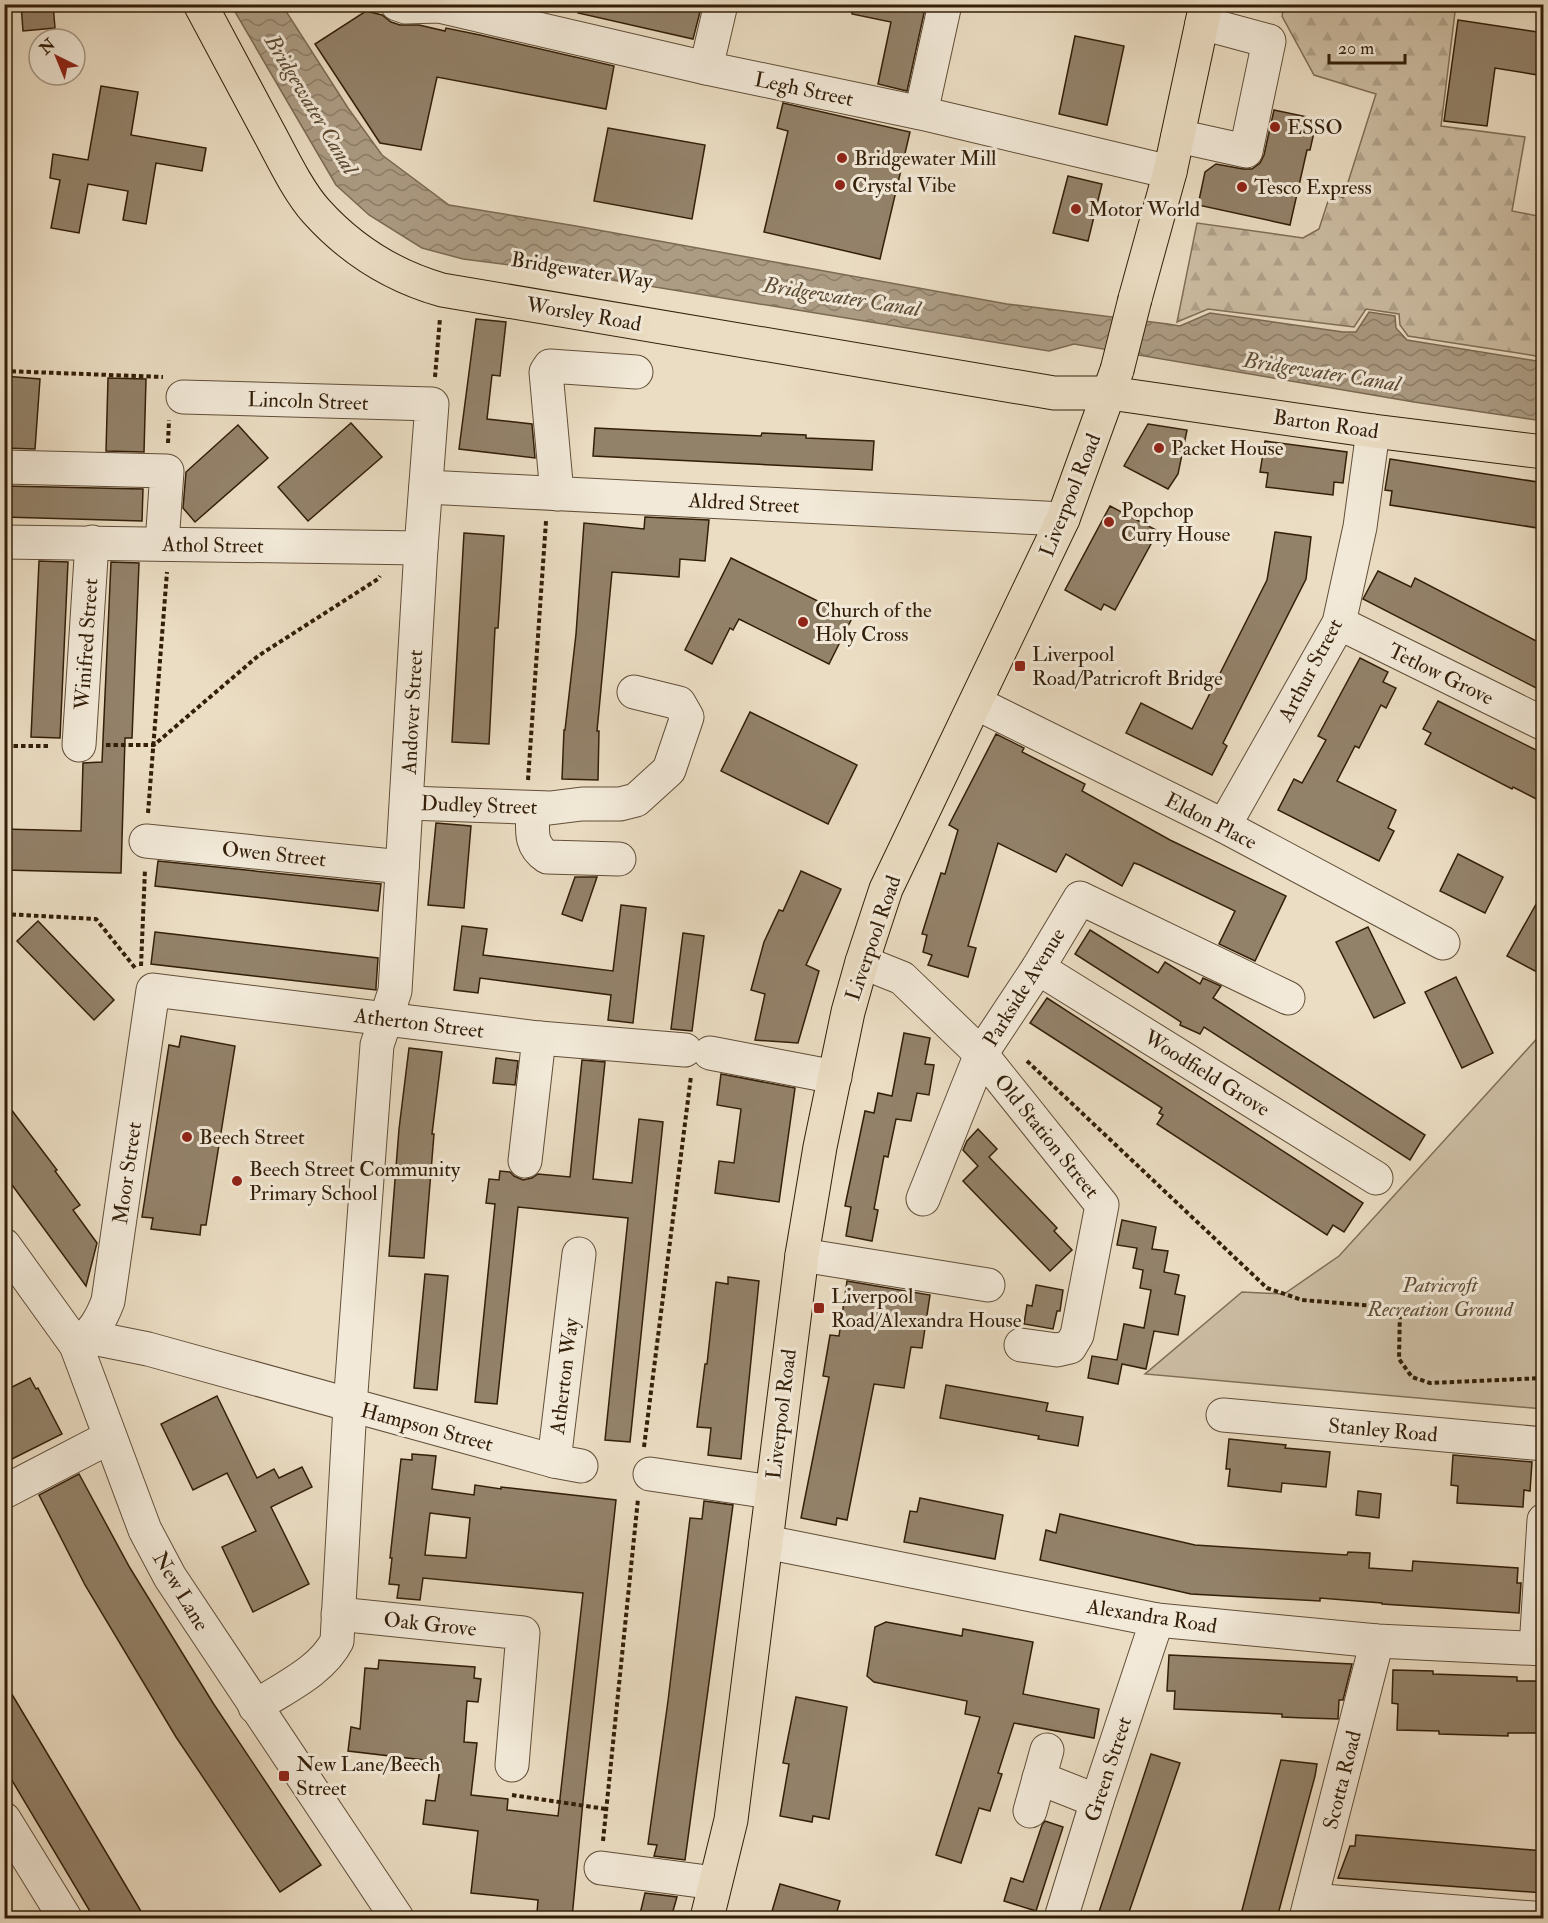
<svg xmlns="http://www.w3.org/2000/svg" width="1548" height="1923" font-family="'IM FELL Double Pica',serif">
  <defs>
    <pattern id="forest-firs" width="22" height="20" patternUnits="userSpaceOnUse" patternTransform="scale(1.5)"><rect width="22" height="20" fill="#ccbda3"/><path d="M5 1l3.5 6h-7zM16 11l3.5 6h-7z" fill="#b0a28b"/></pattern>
    <pattern id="water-waves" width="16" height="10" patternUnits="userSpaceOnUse" patternTransform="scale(1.5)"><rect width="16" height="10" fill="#ac9c84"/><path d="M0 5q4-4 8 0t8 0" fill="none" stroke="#8d7f6a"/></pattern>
  </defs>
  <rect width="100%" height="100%" fill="#ebddc3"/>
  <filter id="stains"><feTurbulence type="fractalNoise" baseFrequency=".00333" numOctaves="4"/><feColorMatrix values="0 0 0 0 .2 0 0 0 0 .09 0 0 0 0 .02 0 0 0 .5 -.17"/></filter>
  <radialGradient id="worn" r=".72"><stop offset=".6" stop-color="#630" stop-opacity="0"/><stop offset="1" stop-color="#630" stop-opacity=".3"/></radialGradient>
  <polygon fill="url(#forest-firs)" stroke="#806e56" stroke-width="1.5" points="1418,4 1455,12 1441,126 1525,137 1512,211 1543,217 1543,357 1408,336 1400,325 1399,314 1366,309 1354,327 1208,309 1177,322 1197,223 1303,238 1319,229 1331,192 1343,198 1376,94 1314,75 1282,16 1284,5"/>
  <polygon fill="#ccbda3" stroke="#806e56" stroke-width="1.5" points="1543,1032 1543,1409 1145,1374 1242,1292 1284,1294 1339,1256"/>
  <polygon fill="url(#water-waves)" stroke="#7c6a53" stroke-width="1.5" points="231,5 282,5 348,108 382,155 449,205 576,226 1007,304 1168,324 1180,326 1210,313 1343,332 1356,332 1369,312 1395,316 1396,328 1407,340 1543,362 1543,421 1414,402 1074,344 1049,351 563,272 463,259 422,248 369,215 336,185"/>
  <g fill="#93826a" stroke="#331f09" stroke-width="1.5" fill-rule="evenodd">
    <polygon points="21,4 53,4 55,28 23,31"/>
    <polygon points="578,4 702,4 693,39 578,13"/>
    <polygon points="853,4 926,4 907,91 878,84 891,22 852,14"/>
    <polygon points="366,11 382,15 391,22 400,25 419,25 445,31 446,28 480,35 614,66 606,109 437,77 421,150 380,143 315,44"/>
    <polygon points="1458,20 1544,33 1544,76 1495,68 1487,126 1444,121"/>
    <polygon points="1075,36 1124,46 1107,125 1059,114"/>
    <polygon points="101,86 138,92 131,135 206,148 202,171 156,163 146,224 123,220 128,191 88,184 79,233 51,228 60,180 50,178 53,154 88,160"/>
    <polygon points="783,103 910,132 880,259 764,232 788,131 777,128"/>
    <polygon points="1274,110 1317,119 1310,150 1307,150 1290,225 1198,205 1205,172 1216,164 1243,169 1252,169 1260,163 1264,155"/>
    <polygon points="608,128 705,145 692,219 594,201"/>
    <polygon points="1068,176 1102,184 1088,241 1053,233"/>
    <polygon points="476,319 506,322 500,376 492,375 487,419 532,424 535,458 459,449"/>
    <polygon points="4,376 40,379 35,449 4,448"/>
    <polygon points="108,378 146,379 144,452 106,451"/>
    <polygon points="351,423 382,457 308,521 278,487"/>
    <polygon points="1148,424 1187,430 1178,474 1168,489 1124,466"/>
    <polygon points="238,425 268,458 195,522 183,508 186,472"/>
    <polygon points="595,428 761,436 762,433 806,435 806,438 874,441 872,470 593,456"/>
    <polygon points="1265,441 1347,452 1343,483 1334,482 1333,495 1266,487 1268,473 1260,472"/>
    <polygon points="1390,459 1544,483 1544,529 1390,505 1392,491 1385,490"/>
    <polygon points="4,486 143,489 142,521 4,517"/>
    <polygon points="1110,506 1158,531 1115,610 1104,604 1101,610 1065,590"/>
    <polygon points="645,517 709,520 705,561 680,559 679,577 612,572 597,731 599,731 598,780 562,779 564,730 565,730 576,634 584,523 644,529"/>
    <polygon points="1275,532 1311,537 1306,579 1223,743 1227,746 1212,775 1126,733 1141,703 1192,729 1267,580"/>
    <polygon points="464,533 504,536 498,628 495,628 489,744 452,742"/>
    <polygon points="731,558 852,618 829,664 739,619 733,630 730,628 712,664 685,650"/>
    <polygon points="39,561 68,562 60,738 31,737"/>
    <polygon points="111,562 139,563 132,738 125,738 121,873 4,870 4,829 81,831 83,763 102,762"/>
    <polygon points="1378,571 1411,587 1415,578 1544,645 1544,692 1363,599"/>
    <polygon points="1360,658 1388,672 1383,682 1396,688 1386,708 1381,705 1359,748 1355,746 1337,781 1396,810 1388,828 1394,831 1379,861 1278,810 1294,779 1302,783 1326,740 1318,736"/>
    <polygon points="1438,701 1544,754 1544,803 1513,787 1512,789 1425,744 1431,733 1423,729"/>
    <polygon points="750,712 857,765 828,824 721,771"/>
    <polygon points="996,734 1024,748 1022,752 1085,784 1082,791 1170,840 1286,896 1255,961 1219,944 1235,911 1140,865 1134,863 1122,886 1066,854 1056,872 998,843 968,946 976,948 968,977 928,965 932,955 923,952 927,935 922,934 941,873 945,874 958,830 949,825"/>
    <polygon points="436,823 471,826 464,908 428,905"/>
    <polygon points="1458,854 1503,877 1485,913 1440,891"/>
    <polygon points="158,861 381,884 378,911 155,886"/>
    <polygon points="801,871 841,889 806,965 819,971 798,1043 755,1040 765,994 751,990 764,942 779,910 783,911"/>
    <polygon points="575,877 597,877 582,921 562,914"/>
    <polygon points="1544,890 1544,960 1537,972 1507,956"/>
    <polygon points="621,905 646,908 633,1023 608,1020 611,995 480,978 478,993 454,990 462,926 487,929 483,955 613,971"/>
    <polygon points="38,921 114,1000 94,1020 17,941"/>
    <polygon points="1368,927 1405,1003 1374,1018 1336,942"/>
    <polygon points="1090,930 1158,973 1165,962 1200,984 1203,978 1221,986 1213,998 1425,1135 1410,1160 1204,1027 1200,1034 1180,1025 1181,1022 1075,954"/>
    <polygon points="155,932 378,958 376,987 376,990 151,964"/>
    <polygon points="683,933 704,936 692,1031 671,1029"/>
    <polygon points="1456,977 1493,1053 1462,1068 1425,992"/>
    <polygon points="1047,998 1363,1203 1344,1232 1333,1225 1327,1235 1157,1124 1163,1115 1159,1113 1162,1108 1030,1023"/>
    <polygon points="904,1033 930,1038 925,1064 934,1065 929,1095 917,1093 911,1121 896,1119 888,1157 884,1156 874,1209 878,1210 872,1241 846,1236 851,1207 845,1206 865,1111 874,1113 878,1093 892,1096"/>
    <polygon points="181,1036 235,1046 206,1225 201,1225 200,1235 151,1229 153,1218 142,1217 169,1045 179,1047"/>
    <polygon points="409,1048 442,1052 432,1134 434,1134 424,1258 389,1256 399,1129"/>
    <polygon points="496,1058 518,1061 515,1085 493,1083"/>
    <polygon points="582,1060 605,1062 593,1179 632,1183 639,1119 663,1122 630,1442 605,1440 628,1218 518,1207 497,1404 475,1402 495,1204 486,1203 489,1179 499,1180 500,1171 510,1172 514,1176 523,1180 532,1178 538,1174 570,1177"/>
    <polygon points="721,1074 795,1088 779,1202 715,1193 719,1161 734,1163 741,1109 717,1105"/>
    <polygon points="4,1100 57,1170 55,1171 80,1205 73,1210 97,1243 86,1286 4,1174"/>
    <polygon points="978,1129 997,1149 989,1157 1057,1228 1054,1231 1072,1250 1050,1271 963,1181 978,1166 963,1150 967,1141"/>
    <polygon points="1122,1220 1156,1227 1152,1249 1168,1251 1164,1272 1179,1275 1175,1294 1185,1296 1178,1335 1154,1331 1146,1369 1122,1364 1118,1384 1088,1378 1092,1356 1117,1360 1124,1324 1144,1328 1151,1290 1140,1288 1143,1270 1133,1268 1137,1248 1117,1245"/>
    <polygon points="425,1274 448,1276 437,1390 414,1388"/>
    <polygon points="728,1277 759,1281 741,1459 708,1455 711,1428 697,1427 705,1364 707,1364 716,1282 728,1284"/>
    <polygon points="847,1281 930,1295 922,1348 911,1347 904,1388 874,1384 847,1520 837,1518 836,1525 801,1518 829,1377 823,1376 830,1335 839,1336"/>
    <polygon points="1036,1285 1063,1290 1060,1311 1057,1311 1053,1329 1024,1324 1027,1305 1032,1306"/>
    <polygon points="30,1378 36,1389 38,1388 62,1434 4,1463 4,1391"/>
    <polygon points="946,1385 1048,1403 1046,1411 1083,1417 1078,1446 1038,1439 1039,1436 940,1418"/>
    <polygon points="217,1396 257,1478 274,1469 279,1478 302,1467 312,1487 271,1507 309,1584 253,1612 222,1547 256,1531 227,1473 193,1490 161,1424"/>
    <polygon points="1229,1439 1286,1445 1285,1448 1330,1452 1326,1487 1282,1483 1281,1492 1228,1486 1230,1469 1226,1469"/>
    <path d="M 412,1454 L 436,1456 L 432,1489 L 474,1495 L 475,1485 L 501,1489 L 501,1487 L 616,1500 L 583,1801 L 572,1918 L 550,1918 L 550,1914 L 537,1913 L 538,1900 L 471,1893 L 478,1831 L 423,1824 L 426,1800 L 435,1801 L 441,1762 L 348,1751 L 351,1727 L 360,1729 L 365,1668 L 378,1669 L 379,1660 L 475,1667 L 474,1678 L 481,1679 L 478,1702 L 467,1701 L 464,1742 L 477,1743 L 471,1795 L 508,1799 L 507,1810 L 558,1816 L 583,1593 L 423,1578 L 420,1600 L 397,1598 L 399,1585 L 389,1584 L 392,1558 L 390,1558 L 401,1459 L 412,1460 ZM 430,1513 L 470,1518 L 466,1558 L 425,1555 Z"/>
    <polygon points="1453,1455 1532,1462 1530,1491 1524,1490 1523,1507 1457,1503 1458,1486 1451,1485"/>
    <polygon points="79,1474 130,1568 213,1703 321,1865 280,1892 176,1737 85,1585 39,1495"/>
    <polygon points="1358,1491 1381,1494 1379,1518 1356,1515"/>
    <polygon points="920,1498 1003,1515 995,1559 904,1542 910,1511 917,1512"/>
    <polygon points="704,1501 733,1505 685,1860 654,1856 657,1845 648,1844 668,1701 690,1518 702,1519"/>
    <polygon points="1060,1514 1195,1545 1347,1555 1348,1552 1370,1553 1369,1568 1412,1571 1413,1561 1518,1568 1517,1583 1521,1583 1519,1613 1382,1604 1382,1603 1320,1598 1320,1601 1191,1594 1040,1560 1046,1530 1056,1533"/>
    <polygon points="886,1622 962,1636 963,1629 1033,1642 1023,1694 1099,1709 1094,1738 1014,1723 998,1773 1002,1774 990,1811 979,1808 961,1863 936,1855 980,1717 965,1714 967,1701 874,1682 867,1676 875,1627"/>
    <polygon points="1169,1655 1352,1664 1343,1700 1339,1700 1338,1719 1305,1718 1282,1717 1282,1714 1174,1709 1175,1691 1167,1691"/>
    <polygon points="1393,1670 1433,1671 1433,1674 1517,1677 1517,1681 1544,1681 1544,1733 1508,1733 1508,1736 1439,1734 1439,1731 1397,1730 1398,1704 1392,1703"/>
    <polygon points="4,1681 63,1780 145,1918 94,1918 4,1767"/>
    <polygon points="796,1697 847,1707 829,1819 813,1816 812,1822 780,1816 789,1764 783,1763"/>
    <polygon points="1151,1754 1180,1763 1127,1918 1097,1918"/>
    <polygon points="1281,1760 1317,1764 1315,1776 1277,1918 1240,1918"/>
    <polygon points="1045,1821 1063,1827 1036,1911 1004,1901 1011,1878 1023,1882 1042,1825"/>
    <polygon points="1356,1835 1544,1851 1544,1893 1338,1878 1350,1846 1355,1846"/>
    <polygon points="780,1884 840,1901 835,1918 770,1918"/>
    <polygon points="645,1893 677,1897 671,1918 639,1918"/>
  </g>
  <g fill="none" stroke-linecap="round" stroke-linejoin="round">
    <g stroke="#614e38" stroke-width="35">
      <g id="minor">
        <polyline points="397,4 406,7 439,6 706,68 921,113 1170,172"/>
        <polyline points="706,68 721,4"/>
        <polyline points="921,113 945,4"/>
        <polyline points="1178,136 1246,151 1269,41 1202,23"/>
        <path d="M 183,397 L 432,404 L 421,548 L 395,991 L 377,1045 L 350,1406 L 337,1641 C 321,1672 283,1688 255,1707"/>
        <polyline points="4,467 167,471 162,544"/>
        <polyline points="426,487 1063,519"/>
        <polyline points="557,494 546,372 550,366 636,372"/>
        <polyline points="4,542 421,548"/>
        <polyline points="1339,623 1544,724"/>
        <polyline points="976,703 1224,826 1443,943"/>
        <polyline points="79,745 92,542"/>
        <polyline points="407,803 550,808 582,804 620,804 636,800 669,770 687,717 679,703 634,692"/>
        <path d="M 533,808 C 533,828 528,844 547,857 L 619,859"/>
        <polyline points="1224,826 1339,623 1360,527 1373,431"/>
        <polyline points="146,841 402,867"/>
        <polyline points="862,962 902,978 981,1054 1038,968 1080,898 1288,998"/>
        <polyline points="1038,968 1376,1178"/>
        <polyline points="710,1053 835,1077"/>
        <polyline points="525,1161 539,1038"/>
        <polyline points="923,1199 981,1054 1102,1205 1077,1335 1070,1347 1057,1350 1021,1345"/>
        <polyline points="4,1245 76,1345 145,1530 170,1577 397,1918"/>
        <polyline points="802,1255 988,1285"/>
        <polyline points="88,1337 148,1349 554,1461 581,1466"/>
        <path d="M 76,1345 C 93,1333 101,1320 108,1301 L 153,990 L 539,1038 L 685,1050"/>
        <polyline points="1223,1415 1544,1444"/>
        <polyline points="554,1461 579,1254"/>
        <polyline points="650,1474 771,1492"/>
        <polyline points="4,1492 110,1437"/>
        <polyline points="766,1542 1157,1620 1377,1641 1544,1649"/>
        <polyline points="338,1614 523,1633 512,1765"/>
        <polyline points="1536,1648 1544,1520"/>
        <polyline points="1039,1778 1097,1801"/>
        <polyline points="1030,1811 1047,1750"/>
        <polyline points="4,1819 65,1918"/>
        <polyline points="601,1868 715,1883"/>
        <polyline points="1311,1900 1533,1918"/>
        <polyline points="1061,1918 1097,1801 1157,1620"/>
        <polyline points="1306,1918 1377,1641"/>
      </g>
    </g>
    <g stroke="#331f09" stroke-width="35">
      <g id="major">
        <path d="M 200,4 C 223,47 246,90 269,133 C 282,157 298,191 316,211 C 351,250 393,276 442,290 L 1054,393 L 1110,393 L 1373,431 L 1544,452"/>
        <polyline points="1135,299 1170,172 1206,4"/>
        <polyline points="707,1918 731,1820 802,1255 820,1147 848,1012 862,962 886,889 1063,519 1117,370"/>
      </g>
    </g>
    <g stroke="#331f09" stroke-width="4" stroke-dasharray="4.5 3" stroke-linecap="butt">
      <polyline points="4,371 163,377"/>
      <polyline points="435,377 440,318"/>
      <polyline points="168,443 169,420"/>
      <polyline points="106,745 154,745 258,656 378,579 380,576"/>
      <polyline points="6,746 50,746"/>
      <polyline points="528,780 546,521"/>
      <polyline points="148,813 167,572"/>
      <polyline points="4,914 96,919 136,969"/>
      <polyline points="141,966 145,869"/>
      <polyline points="1027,1061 1267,1288 1302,1300 1400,1308 1399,1359 1412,1377 1430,1383 1544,1378"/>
      <polyline points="644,1447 691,1076"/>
      <polyline points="512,1795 606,1809"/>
      <polyline points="603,1841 638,1499"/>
    </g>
    <use href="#minor" stroke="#f2e9d8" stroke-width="33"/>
    <use href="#major" stroke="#ebddc3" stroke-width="33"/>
    <g stroke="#331f09" stroke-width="35" stroke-linecap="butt">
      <polyline id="major-bridge" points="1117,370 1135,299"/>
    </g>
    <use href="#major-bridge" stroke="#ebddc3" stroke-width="33"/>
  </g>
  <g fill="#8f2418" stroke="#f2e9d8" stroke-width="2">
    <circle cx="1275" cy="127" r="6"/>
    <circle cx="842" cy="158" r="6"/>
    <circle cx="840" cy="185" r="6"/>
    <circle cx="1242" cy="187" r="6"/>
    <circle cx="1076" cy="209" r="6"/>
    <circle cx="1159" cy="448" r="6"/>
    <circle cx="1109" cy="522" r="6"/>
    <circle cx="803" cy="622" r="6"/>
    <rect x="1014" y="660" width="12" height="12" rx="3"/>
    <circle cx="187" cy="1137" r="6"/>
    <circle cx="237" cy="1181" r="6"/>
    <rect x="813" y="1302" width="12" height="12" rx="3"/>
    <rect x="278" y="1770" width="12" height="12" rx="3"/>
  </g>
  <g text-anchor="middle" stroke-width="6" stroke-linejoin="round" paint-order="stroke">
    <g font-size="21" fill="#331f09" stroke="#f2e9d8">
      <text transform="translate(804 89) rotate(12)" y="7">Legh Street</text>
      <text transform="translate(582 270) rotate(9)" y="7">Bridgewater Way</text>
      <text transform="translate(584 314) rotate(10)" y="7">Worsley Road</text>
      <text transform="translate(308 401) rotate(2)" y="7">Lincoln Street</text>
      <text transform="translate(1326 424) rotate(8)" y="7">Barton Road</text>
      <text transform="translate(1070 495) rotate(-68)" y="7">Liverpool Road</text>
      <text transform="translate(744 503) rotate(3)" y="7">Aldred Street</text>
      <text transform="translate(213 545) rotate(1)" y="7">Athol Street</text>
      <text transform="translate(86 644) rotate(-86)" y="7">Winifred Street</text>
      <text transform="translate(1310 670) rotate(-62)" y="7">Arthur Street</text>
      <text transform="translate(1441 674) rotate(26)" y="7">Tetlow Grove</text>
      <text transform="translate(412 712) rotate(-87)" y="7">Andover Street</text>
      <text transform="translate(479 805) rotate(2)" y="7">Dudley Street</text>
      <text transform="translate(1211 821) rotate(27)" y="7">Eldon Place</text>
      <text transform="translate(274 854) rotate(6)" y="7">Owen Street</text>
      <text transform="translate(873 938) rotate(-71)" y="7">Liverpool Road</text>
      <text transform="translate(1024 987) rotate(-58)" y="7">Parkside Avenue</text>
      <text transform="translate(419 1023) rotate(7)" y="7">Atherton Street</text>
      <text transform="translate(1207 1073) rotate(32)" y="7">Woodfield Grove</text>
      <text transform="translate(1047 1136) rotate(51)" y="7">Old Station Street</text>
      <text transform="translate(127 1173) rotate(-82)" y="7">Moor Street</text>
      <text transform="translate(564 1376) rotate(-83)" y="7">Atherton Way</text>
      <text transform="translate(781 1414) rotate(-83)" y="7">Liverpool Road</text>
      <text transform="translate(427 1427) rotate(15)" y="7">Hampson Street</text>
      <text transform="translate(1383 1430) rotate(5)" y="7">Stanley Road</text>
      <text transform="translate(181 1591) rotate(59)" y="7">New Lane</text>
      <text transform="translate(1152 1616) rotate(9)" y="7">Alexandra Road</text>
      <text transform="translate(430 1624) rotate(6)" y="7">Oak Grove</text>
      <text transform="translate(1108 1769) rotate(-72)" y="7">Green Street</text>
      <text transform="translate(1342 1780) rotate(-76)" y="7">Scotta Road</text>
    </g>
    <g font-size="21" fill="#331f09" stroke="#f2e9d8" text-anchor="start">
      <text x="1287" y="134">ESSO</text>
      <text x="854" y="165">Bridgewater Mill</text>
      <text x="852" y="192">Crystal Vibe</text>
      <text x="1254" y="194">Tesco Express</text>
      <text x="1088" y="216">Motor World</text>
      <text x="1171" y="455">Packet House</text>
      <text x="1121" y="517">Popchop<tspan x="1121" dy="24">Curry House</tspan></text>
      <text x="815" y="617">Church of the<tspan x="815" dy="24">Holy Cross</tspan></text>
      <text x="1032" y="661">Liverpool<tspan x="1032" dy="24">Road/Patricroft Bridge</tspan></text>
      <text x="199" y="1144">Beech Street</text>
      <text x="249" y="1176">Beech Street Community<tspan x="249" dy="24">Primary School</tspan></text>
      <text x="831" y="1303">Liverpool<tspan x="831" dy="24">Road/Alexandra House</tspan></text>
      <text x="296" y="1771">New Lane/Beech<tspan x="296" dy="24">Street</tspan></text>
    </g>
    <g font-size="21" font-style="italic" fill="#614e37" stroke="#f2e9d8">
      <text x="1440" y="1292">Patricroft<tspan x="1440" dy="24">Recreation Ground</tspan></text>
    </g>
    <g font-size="22" font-style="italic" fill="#5d4b34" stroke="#f2e9d8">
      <text transform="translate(312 104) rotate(59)" y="8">Bridgewater Canal</text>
      <text transform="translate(842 296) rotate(9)" y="8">Bridgewater Canal</text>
      <text transform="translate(1322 371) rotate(9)" y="8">Bridgewater Canal</text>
    </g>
  </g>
  <rect width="1548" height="1923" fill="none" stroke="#ebddc3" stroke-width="24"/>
  <rect x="6" y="6" width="1536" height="1911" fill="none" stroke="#331f09" stroke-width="3"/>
  <rect x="12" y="12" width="1524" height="1899" fill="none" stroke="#331f09" stroke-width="1.5"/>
  <g transform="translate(57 57) rotate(317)"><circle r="28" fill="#f2e9d8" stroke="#a69885" stroke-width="1.5"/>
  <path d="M0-4.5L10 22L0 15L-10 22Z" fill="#8f2418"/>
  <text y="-9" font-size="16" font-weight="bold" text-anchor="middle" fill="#331f09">N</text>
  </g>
  <path d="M1329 54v9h76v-9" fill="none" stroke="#331f09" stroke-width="3"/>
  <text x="1338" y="54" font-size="18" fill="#331f09" stroke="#f2e9d8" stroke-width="4.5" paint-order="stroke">20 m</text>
  <rect width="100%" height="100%" filter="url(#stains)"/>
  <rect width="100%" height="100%" fill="url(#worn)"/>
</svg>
